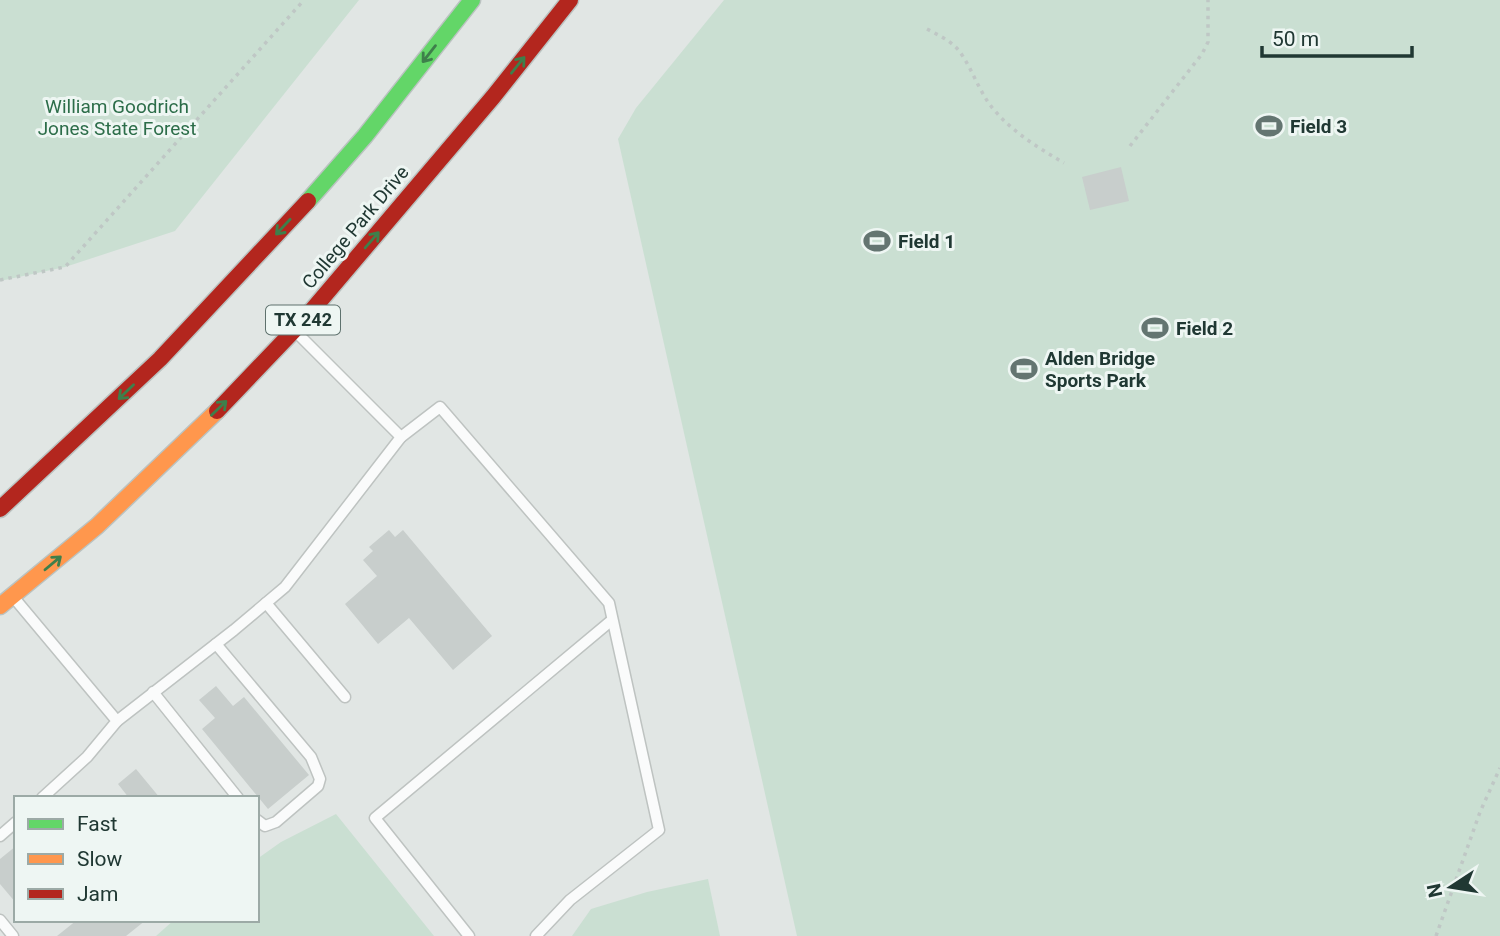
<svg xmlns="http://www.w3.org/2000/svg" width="1500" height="936" font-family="Roboto,sans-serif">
  <rect width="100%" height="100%" fill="#e1e6e4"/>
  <g fill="#cadfd2">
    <polygon points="0,0 359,0 175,231 65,267 0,281"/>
    <polygon points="724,0 1500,0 1500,936 797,936 618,139 636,108"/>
    <polygon points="336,814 434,936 156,936 174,920 257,920 257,859 281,842"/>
    <polygon points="708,879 720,936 572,936 591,909 647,892"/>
  </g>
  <g fill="#c8cecc">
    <polygon points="1121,167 1129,201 1090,210 1082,177"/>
    <polygon points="389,530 395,537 403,530 492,636 453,670 409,618 378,644 345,604 377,576 363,560 373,551 369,547"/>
    <polygon points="216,686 233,706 244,697 309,775 268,809 202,729 215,718 199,700"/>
    <polygon points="136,769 160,798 129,798 118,784"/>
    <polygon points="16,846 16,903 0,884 0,859"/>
    <polygon points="77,920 146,920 126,936 57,936"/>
  </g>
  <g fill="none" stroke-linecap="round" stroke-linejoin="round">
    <g stroke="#bec3c1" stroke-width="13">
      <g id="lane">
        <polyline points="401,437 440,407 609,603 659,830 570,900 536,936"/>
        <polyline points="15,599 117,721 87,757 42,798"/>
        <polyline points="266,603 345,697"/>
        <polyline points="216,644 311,757 320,779 318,786 276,822 265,826 257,820"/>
        <polyline points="153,692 238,798"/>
        <polyline points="117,721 234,630 285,587 401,437 296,332"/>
        <polyline points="0,836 16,822"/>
        <polyline points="0,920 13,936"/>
        <polyline points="469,936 375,818 612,620"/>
      </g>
    </g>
    <g stroke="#bbc3c1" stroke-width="19">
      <polyline id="fast" points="308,201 365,136 472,0"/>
    </g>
    <g stroke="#bbc3c1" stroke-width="19">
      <polyline id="slow" points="0,606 97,526 217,411"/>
    </g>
    <g stroke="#bbc3c1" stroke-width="19">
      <g id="jam">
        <polyline points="217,411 302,322 493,97 570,0"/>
        <polyline points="0,509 160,359 308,201"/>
      </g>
    </g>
    <g stroke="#bfc7c5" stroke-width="3.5" stroke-dasharray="3.5 5" stroke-linecap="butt">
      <path d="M 927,29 C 940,36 954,42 962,55 C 974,73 980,94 995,111 C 1015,134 1039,148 1064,163"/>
      <polyline points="1130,146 1202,54 1208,42 1208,0"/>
      <polyline points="0,280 65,267 304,0"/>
      <polyline points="1436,936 1480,812 1500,768"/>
    </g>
    <use href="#lane" stroke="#fafbfb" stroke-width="10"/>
    <use href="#fast" stroke="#63d668" stroke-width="16"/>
    <use href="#slow" stroke="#ff974d" stroke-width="16"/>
    <use href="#jam" stroke="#b3261e" stroke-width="16"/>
  </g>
  <defs><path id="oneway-shaft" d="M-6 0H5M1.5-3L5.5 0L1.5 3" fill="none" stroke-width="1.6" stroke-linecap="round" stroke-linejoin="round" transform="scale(1.75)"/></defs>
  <g stroke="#3e7f4b">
    <use href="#oneway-shaft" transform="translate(429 54) rotate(128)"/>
    <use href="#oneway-shaft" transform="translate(518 65) rotate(-51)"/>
    <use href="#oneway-shaft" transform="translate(283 227) rotate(133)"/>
    <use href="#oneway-shaft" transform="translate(372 240) rotate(-49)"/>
    <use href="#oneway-shaft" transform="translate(126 392) rotate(136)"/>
    <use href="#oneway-shaft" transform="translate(219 408) rotate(-44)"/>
    <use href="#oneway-shaft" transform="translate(53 563) rotate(-40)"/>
  </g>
  <defs>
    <g id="stadium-bare" transform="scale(2.1)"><path d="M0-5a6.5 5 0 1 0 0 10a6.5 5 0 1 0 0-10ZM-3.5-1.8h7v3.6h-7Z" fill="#647571" stroke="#eef6f3" stroke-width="2.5" paint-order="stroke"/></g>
  </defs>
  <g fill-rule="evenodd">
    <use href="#stadium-bare" x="1269" y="126"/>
    <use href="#stadium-bare" x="877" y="241"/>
    <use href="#stadium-bare" x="1155" y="328"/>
    <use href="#stadium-bare" x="1024" y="369"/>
  </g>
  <g text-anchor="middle" stroke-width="6" stroke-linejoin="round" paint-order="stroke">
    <rect fill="#eef6f3" stroke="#5e716d" stroke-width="2" x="266" y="305.5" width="74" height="29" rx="5"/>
    <g font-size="18" font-weight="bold" fill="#203833">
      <text x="303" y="326">TX 242</text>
    </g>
    <g font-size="19" fill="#2c6d49" stroke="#eef6f3">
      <text x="117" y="113">William Goodrich<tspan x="117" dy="22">Jones State Forest</tspan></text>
    </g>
    <g font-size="19" font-weight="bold" fill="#203833" stroke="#eef6f3" text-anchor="start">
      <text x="1290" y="133">Field 3</text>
      <text x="898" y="248">Field 1</text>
      <text x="1176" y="335">Field 2</text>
      <text x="1045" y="365">Alden Bridge<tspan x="1045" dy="22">Sports Park</tspan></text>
    </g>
    <g font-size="19" fill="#203833" stroke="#eef6f3">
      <text transform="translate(355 227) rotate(-50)" y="7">College Park Drive</text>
    </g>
  </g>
  <rect x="14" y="796" width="245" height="126" fill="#eef6f3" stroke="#9caaa6" stroke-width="2"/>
  <rect x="28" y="819" width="35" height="10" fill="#63d668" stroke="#9caaa6" stroke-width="2"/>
  <text x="77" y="831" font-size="21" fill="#203833">Fast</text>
  <rect x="28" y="854" width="35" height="10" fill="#ff974d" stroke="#9caaa6" stroke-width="2"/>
  <text x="77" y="866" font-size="21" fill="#203833">Slow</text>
  <rect x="28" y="889" width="35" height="10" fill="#b3261e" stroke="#9caaa6" stroke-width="2"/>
  <text x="77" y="901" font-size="21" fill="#203833">Jam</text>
  <g transform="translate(1451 887) rotate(258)" stroke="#eef6f3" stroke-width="5" paint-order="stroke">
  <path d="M0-5L12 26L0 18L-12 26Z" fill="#203833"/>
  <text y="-10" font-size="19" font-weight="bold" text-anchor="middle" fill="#203833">N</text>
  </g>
  <path d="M1262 46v10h150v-10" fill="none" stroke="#203833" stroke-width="3.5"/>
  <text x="1272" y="46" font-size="21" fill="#203833" stroke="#eef6f3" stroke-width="5" paint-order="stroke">50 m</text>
</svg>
